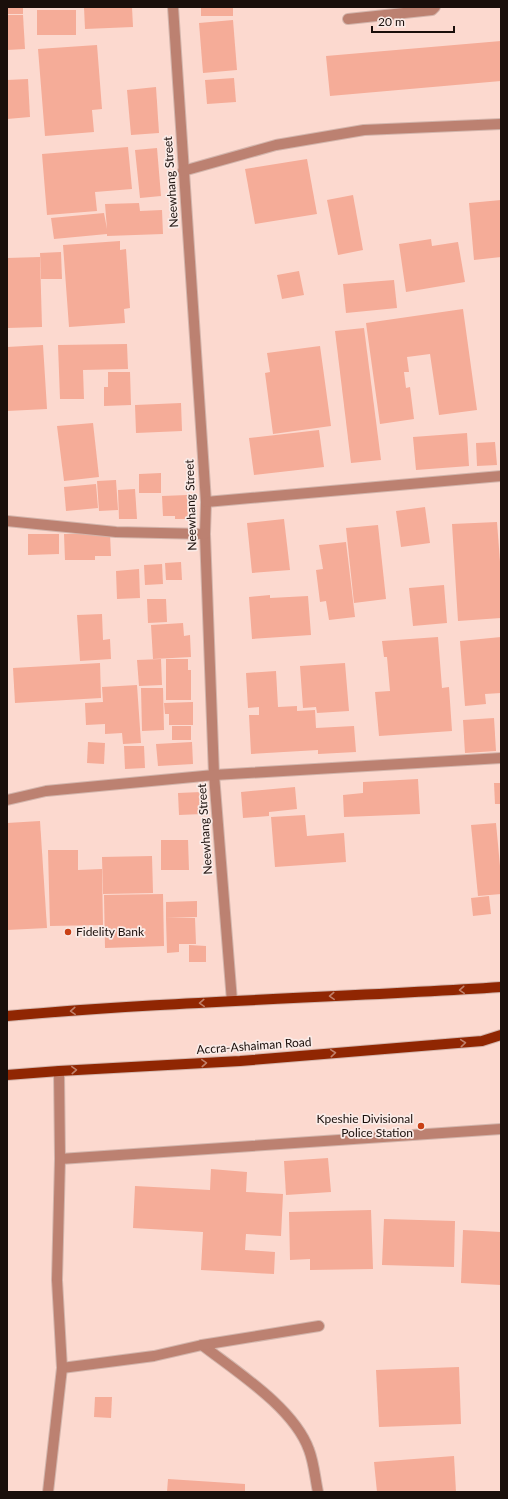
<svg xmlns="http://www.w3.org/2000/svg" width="508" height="1499" font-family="Lato,sans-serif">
  <rect width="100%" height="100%" fill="#fcd9cf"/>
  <g fill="#f5ac98">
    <rect x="7" y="7" width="16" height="7"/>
    <polygon points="84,7 132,7 133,27 85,29"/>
    <rect x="201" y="7" width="32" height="9"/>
    <rect x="37" y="10" width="39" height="25"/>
    <polygon points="7,15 23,15 25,49 7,50"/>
    <polygon points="233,20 237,70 203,73 199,23"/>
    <polygon points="501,41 501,81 330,96 326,56"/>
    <polygon points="97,45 102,109 92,110 94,132 45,136 38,49"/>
    <polygon points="234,78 236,102 207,104 205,80"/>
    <polygon points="28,79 30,117 7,119 7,80"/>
    <polygon points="156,87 159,133 131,135 127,90"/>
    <polygon points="128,147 132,189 95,192 97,211 47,215 42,154"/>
    <polygon points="157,148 161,196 140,198 135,150"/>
    <polygon points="307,159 317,214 255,224 245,169"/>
    <polygon points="353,195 363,250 338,255 327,200"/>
    <polygon points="501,200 501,257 474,260 469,203"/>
    <polygon points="139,203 140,211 162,210 163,234 107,236 107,234 54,239 51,218 104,213 107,229 105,204"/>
    <polygon points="431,239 432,246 458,242 465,282 406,292 399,244"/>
    <polygon points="120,241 120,250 126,249 130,308 124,309 125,323 69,327 63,245"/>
    <polygon points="61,252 62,279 41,279 40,253"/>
    <polygon points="40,257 42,327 7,328 7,258"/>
    <polygon points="299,271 304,295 282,299 277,275"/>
    <polygon points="394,280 397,308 346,313 343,284"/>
    <polygon points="463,309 477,410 439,415 430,354 407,357 409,372 404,372 406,388 410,387 414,419 380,424 366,323"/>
    <polygon points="364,328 381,460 351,463 335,331"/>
    <polygon points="127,344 128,369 83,370 84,399 60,399 58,345"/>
    <polygon points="43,345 47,409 7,411 7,347"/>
    <polygon points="320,346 331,426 273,434 265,373 270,372 267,353"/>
    <polygon points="108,372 130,372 131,405 104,406 104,387 108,387"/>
    <polygon points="181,403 182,431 136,433 135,405"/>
    <polygon points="93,423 99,477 64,481 57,426"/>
    <polygon points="319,430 324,467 254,475 249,438"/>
    <polygon points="467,433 469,466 416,470 413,437"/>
    <polygon points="495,442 497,465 477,466 476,443"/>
    <polygon points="161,473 161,493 139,493 139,474"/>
    <polygon points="116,480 118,510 99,511 97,481"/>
    <polygon points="96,484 98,508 66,511 64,487"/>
    <polygon points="135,489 137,519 119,519 118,490"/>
    <polygon points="187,495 188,519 175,519 175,516 163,516 162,496"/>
    <polygon points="425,507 430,543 401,547 396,511"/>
    <polygon points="284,519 290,570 252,573 247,523"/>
    <polygon points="497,522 501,575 501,618 458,621 452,524"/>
    <polygon points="378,525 386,599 354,603 346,528"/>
    <polygon points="28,534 59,534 59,554 28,555"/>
    <polygon points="64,534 110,534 111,556 95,556 95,560 65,560"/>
    <polygon points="346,542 355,617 329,620 326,601 320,602 316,570 323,569 319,545"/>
    <polygon points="181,562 182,580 166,580 165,563"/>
    <polygon points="162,564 163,584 145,585 144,565"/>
    <polygon points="139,569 140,598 117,599 116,571"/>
    <polygon points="444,585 447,623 413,626 409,588"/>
    <polygon points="270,595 270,598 308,596 311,635 252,639 249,597"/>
    <polygon points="147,599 166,599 167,622 148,623"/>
    <polygon points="102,614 103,640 110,639 111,659 80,661 77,615"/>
    <polygon points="183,623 184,636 190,635 191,657 153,659 151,625"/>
    <polygon points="438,637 442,688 449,687 452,731 379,736 375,692 390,691 387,657 384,657 382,641"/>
    <polygon points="501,637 501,693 485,694 486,704 465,706 460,641"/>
    <polygon points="161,659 162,685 139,686 137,660"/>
    <polygon points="166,659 188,659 188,670 191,670 191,700 166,700"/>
    <polygon points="100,663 101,698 15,703 13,668"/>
    <polygon points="345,663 349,711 317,713 316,707 303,708 300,666"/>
    <polygon points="276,671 278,707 297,706 297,711 315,710 316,728 354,726 356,752 318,754 318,750 251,754 249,715 259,715 259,707 248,708 246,673"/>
    <polygon points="137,685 141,743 123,744 122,733 105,734 105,724 86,725 85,703 103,702 102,687"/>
    <polygon points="141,688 163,688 164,730 142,731"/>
    <polygon points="193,702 193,725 169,725 169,714 165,714 164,703"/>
    <polygon points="494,718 496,751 465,753 463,720"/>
    <rect x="172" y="726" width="19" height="14"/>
    <polygon points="88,742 105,743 104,764 87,763"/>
    <polygon points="192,742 193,764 158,766 156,744"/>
    <polygon points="124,746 144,746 145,768 125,769"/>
    <polygon points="418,779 420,814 344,817 343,795 363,793 363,782"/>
    <polygon points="494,783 501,783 501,804 495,804"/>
    <polygon points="295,787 297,809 269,812 269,816 243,818 241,792"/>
    <polygon points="201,792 202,814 179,815 178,793"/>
    <polygon points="305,815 307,836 344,833 346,862 275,867 271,817"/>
    <polygon points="40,821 47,928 7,930 7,823"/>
    <polygon points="496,823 501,877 501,894 478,896 471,825"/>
    <polygon points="161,840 188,840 189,870 161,870"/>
    <polygon points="48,850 78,850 78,870 102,869 103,925 50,926"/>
    <polygon points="152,856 153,893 103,894 102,857"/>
    <polygon points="163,894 164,946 105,948 104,895"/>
    <polygon points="489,896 491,914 473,916 471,898"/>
    <polygon points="197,901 197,917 166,918 166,902"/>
    <polygon points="166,918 195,918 196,944 179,944 179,952 167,953"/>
    <polygon points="189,945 206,946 206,962 189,962"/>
    <polygon points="328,1158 331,1192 286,1195 284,1161"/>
    <polygon points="211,1169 247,1172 246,1192 283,1194 281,1236 246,1234 245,1250 275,1252 274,1274 201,1270 203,1232 133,1228 135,1186 210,1190"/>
    <polygon points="371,1210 373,1269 310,1270 310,1259 290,1260 289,1212"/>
    <polygon points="384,1219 455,1221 454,1267 382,1265"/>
    <polygon points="463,1230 501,1232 501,1285 461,1283"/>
    <polygon points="459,1367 461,1424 379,1427 376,1370"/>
    <polygon points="95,1397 112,1397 111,1418 94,1417"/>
    <polygon points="454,1456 456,1492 377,1492 374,1462"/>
    <polygon points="168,1479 245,1484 245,1492 167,1492"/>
  </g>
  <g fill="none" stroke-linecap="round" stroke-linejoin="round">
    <g stroke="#d3b5ac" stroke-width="12">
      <g id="minor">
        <polyline points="173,7 206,502 205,534 214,775 232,1001"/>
        <polyline points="348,19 432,10 435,7"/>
        <polyline points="183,171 276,145 364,130 501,124"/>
        <polyline points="206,502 501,476"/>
        <polyline points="7,521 116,532 205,534"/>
        <polyline points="7,800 46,791 214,775 501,758"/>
        <polyline points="60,1159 501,1129"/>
        <path d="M 202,1345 C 237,1372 294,1408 309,1450 C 314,1463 315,1478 318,1492"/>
        <polyline points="62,1368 154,1356 202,1345 319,1326"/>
        <polyline points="48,1492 62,1368 57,1280 60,1159 59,1071"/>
      </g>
    </g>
    <g stroke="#d3b5ac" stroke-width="12">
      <g id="major">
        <path d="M 7,1016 C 171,1001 336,998 501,987"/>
        <polyline points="7,1075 59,1071 240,1061 482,1041 501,1035"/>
      </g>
    </g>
    <use href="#minor" stroke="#bc8171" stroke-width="10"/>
    <use href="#major" stroke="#902602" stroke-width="10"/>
  </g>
  <defs><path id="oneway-chevron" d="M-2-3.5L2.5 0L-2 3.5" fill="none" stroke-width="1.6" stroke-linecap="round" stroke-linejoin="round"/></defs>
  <g stroke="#c07f69">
    <use href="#oneway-chevron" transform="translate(462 990) rotate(176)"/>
    <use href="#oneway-chevron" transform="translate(332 996) rotate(177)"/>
    <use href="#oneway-chevron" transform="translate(202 1003) rotate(177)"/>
    <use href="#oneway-chevron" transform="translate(73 1011) rotate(177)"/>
    <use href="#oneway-chevron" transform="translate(463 1043) rotate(-5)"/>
    <use href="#oneway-chevron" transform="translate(333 1053) rotate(-5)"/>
    <use href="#oneway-chevron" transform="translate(204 1063) rotate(-3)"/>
    <use href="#oneway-chevron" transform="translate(74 1070) rotate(-3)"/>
  </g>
  <g fill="#c94015" stroke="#faebe7" stroke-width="1.5">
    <circle cx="68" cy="932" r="4"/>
    <circle cx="421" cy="1126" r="4"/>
  </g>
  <g text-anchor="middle" stroke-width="3.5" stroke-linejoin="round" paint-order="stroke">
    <g font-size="12" fill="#1a0f0b" stroke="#faebe7">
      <text transform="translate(171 182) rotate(-94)" y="4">Neewhang Street</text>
      <text transform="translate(191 505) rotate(-92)" y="4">Neewhang Street</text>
      <text transform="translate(205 829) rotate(-94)" y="4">Neewhang Street</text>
      <text transform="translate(254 1046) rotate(-4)" y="4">Accra-Ashaiman Road</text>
    </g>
    <g font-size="12" fill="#1a0f0b" stroke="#faebe7" text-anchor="start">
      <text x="76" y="936">Fidelity Bank</text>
      <text x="413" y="1123" text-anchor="end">Kpeshie Divisional<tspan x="413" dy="14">Police Station</tspan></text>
    </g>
  </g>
  <rect width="508" height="1499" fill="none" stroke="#1a0f0b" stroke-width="16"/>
  <path d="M372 26v6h82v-6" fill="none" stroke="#1a0f0b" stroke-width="2"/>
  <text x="378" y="26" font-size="12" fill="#1a0f0b" stroke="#faebe7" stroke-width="3" paint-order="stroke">20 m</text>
</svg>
